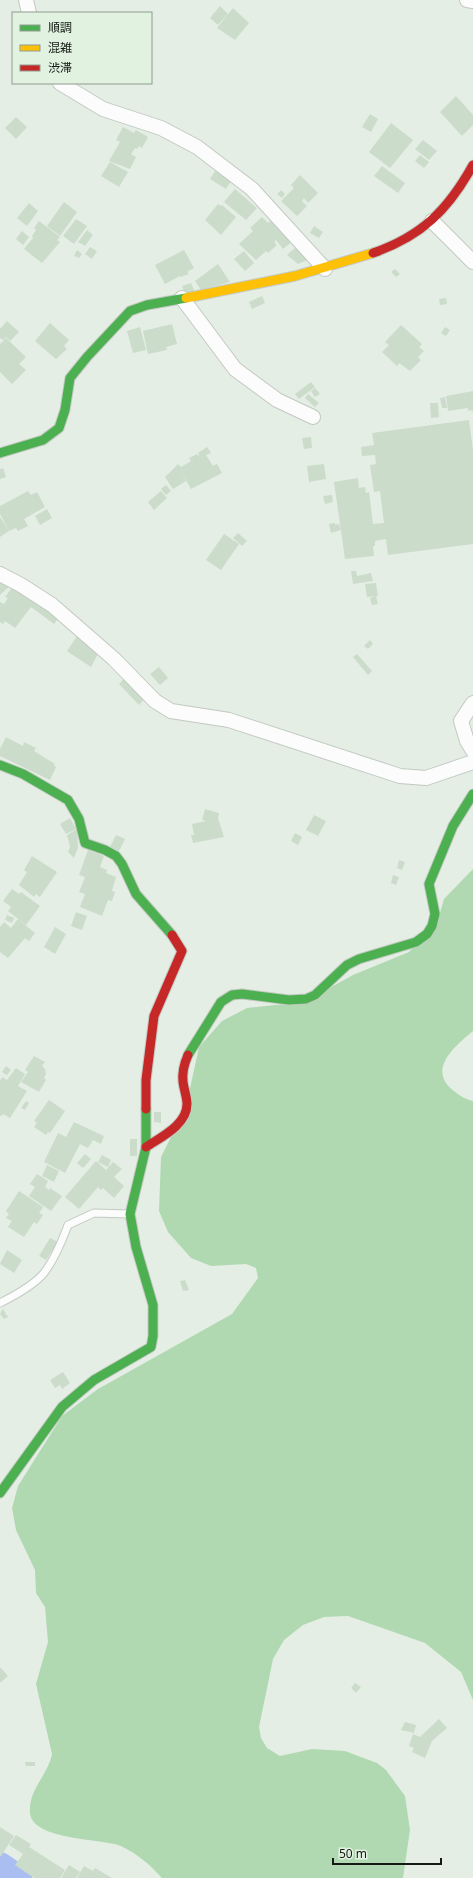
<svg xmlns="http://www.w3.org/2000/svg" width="473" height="1878" font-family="'Noto Sans','Noto Sans JP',sans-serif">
  <rect width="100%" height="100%" fill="#e5eee5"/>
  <path fill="#b0d9b1" d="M 473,869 L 473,1031 C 455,1046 426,1070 454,1091 C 460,1096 465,1099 473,1101 L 473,1700 L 461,1672 L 425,1643 L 348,1616 L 324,1617 L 303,1625 L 284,1640 L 273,1659 L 259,1727 L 261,1738 L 267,1748 L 280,1756 L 312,1749 L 345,1751 L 377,1763 L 386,1770 L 405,1796 L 410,1830 L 403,1878 L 162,1878 C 149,1864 139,1855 121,1846 C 102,1838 33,1841 30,1813 C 28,1790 48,1775 52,1754 L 36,1684 L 48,1642 L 45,1607 L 36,1593 L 35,1570 L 16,1530 L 12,1508 L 18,1486 L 62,1416 L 98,1389 L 232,1314 L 258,1278 L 256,1268 L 246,1264 L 211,1266 L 191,1258 L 168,1232 L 159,1211 L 161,1157 L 186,1107 L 199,1047 L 222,1021 L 247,1008 L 304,1002 L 353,975 L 409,952 L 438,920 L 444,899 Z"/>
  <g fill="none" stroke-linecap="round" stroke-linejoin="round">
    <polyline stroke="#aabef1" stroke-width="26" points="0,1865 19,1878"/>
  </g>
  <g fill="#cbdccb">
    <polygon points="220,6 228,14 218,25 210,18"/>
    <polygon points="233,8 249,23 235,40 217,28"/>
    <polygon points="456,96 473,115 473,125 462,136 440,112"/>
    <polygon points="370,114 378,119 371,132 362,127"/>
    <polygon points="16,117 27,127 16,139 5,128"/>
    <polygon points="391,123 413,140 390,168 369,152"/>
    <polygon points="123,127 134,133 136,130 148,137 142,148 139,146 137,149 135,148 131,154 136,157 130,169 109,161 120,142 116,140"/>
    <polygon points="423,140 437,151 429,160 415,149"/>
    <polygon points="420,155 429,162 424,168 415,161"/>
    <polygon points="110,162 128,172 119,187 101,176"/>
    <polygon points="382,166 405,183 398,193 374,176"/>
    <polygon points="215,171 231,181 226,189 210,179"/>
    <polygon points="300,175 318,193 308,203 304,198 302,201 307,206 297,216 281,201 294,188 291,185"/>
    <polygon points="235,189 257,208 246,220 224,202"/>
    <polygon points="281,190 285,194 282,198 277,194"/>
    <polygon points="64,202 77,212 60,236 47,226"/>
    <polygon points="29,203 38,211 27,226 17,218"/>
    <polygon points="218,204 221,206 222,205 236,217 221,235 205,220"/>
    <polygon points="262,217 268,223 273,219 293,241 283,249 276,240 274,242 277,245 268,253 266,251 256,260 239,244 253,231 250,228"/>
    <polygon points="76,219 87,226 74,244 63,236"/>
    <polygon points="39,221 60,237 57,240 60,242 42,263 24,249 33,238 32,236 36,230 34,228"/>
    <polygon points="314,226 323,232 319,238 310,233"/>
    <polygon points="87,230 93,235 85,246 78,242"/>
    <polygon points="22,231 29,237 23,245 16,239"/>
    <polygon points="297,246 310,259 298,264 287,255"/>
    <polygon points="90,247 97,251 92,259 85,254"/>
    <polygon points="77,250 82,254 79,258 74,256"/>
    <polygon points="184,250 194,268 187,272 189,274 181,277 180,276 165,284 155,265"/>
    <polygon points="244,251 254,263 245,271 234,259"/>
    <polygon points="218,264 230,282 201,290 195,281"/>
    <polygon points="395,269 400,274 396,277 391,272"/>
    <polygon points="191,283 196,295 186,296 182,286"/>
    <polygon points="262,296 265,303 252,309 249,302"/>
    <polygon points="446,298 447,304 440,305 439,299"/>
    <polygon points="7,321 19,332 10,341 6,337 3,340 0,338 0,329"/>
    <polygon points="50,323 69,340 64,346 67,349 56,359 35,341"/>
    <polygon points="172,324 177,344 166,347 167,350 148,354 143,331"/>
    <polygon points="401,325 422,344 419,347 424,351 418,357 421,360 410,371 399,363 397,366 382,352 389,345 385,342"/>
    <polygon points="140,327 146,350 133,353 127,331"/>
    <polygon points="445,327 450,330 446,336 441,333"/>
    <polygon points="6,338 26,357 19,364 26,370 12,384 0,372 0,344"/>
    <polygon points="311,382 315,387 299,399 295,394"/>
    <polygon points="315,388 320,394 315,397 311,391"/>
    <polygon points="473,391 473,412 471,410 468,411 468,408 448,411 446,396"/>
    <polygon points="308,394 319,403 315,407 305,398"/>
    <polygon points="445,397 447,408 442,408 440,398"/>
    <polygon points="430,403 438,403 439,417 431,418"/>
    <polygon points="469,420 473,450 473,544 388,555 386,539 375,541 375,546 373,546 374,556 345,559 334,482 358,478 359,488 365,487 366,493 369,492 373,524 384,523 380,491 374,492 370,465 376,464 375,455 362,456 361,447 374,445 372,433"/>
    <polygon points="311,437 312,448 304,449 302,438"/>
    <polygon points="207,447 211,453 206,455 213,466 217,464 222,473 191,489 179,468 186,481 173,489 165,477 178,464 181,467 191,461 189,458 197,454 200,457 198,453"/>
    <polygon points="324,464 326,479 309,482 307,466"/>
    <polygon points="3,468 6,477 0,479 0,469"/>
    <polygon points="166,485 171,491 166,495 161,489"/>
    <polygon points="28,491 31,495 37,492 45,507 24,519 28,526 18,531 16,528 9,531 0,514 0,506"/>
    <polygon points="161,491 167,498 154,510 148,502"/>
    <polygon points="332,495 333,502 325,504 323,496"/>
    <polygon points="47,509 52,518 40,525 35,516"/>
    <polygon points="0,517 9,531 0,537"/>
    <polygon points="335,523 335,525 339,524 341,530 331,533 329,524"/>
    <polygon points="238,533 247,541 242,546 233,538"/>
    <polygon points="224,534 239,544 221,570 206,560"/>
    <polygon points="351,571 356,571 357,576 371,573 373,581 353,584"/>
    <polygon points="5,578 12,584 0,595 0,583"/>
    <polygon points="376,583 378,596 367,597 365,584"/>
    <polygon points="14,585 63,612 54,624 31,607 15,628 5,621 3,624 0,622 0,602 4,604 8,598 5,597"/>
    <polygon points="376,596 378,604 372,605 370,598"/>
    <polygon points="79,633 101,648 91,667 67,651"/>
    <polygon points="370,640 373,644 368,649 364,646"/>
    <polygon points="357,654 372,671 368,675 353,657"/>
    <polygon points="159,667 168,678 160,685 150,674"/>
    <polygon points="130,672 149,694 139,705 119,684"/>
    <polygon points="6,737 23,746 24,742 36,748 34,751 55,764 54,765 56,767 50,780 0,756 0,749"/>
    <polygon points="205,809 219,813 218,818 224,837 193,843 191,835 194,835 192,824 206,821 202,820"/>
    <polygon points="314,815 326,821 318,836 306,830"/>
    <polygon points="70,818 76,829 66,834 60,824"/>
    <polygon points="77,829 78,848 74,858 68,852 70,847 67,835"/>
    <polygon points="295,833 302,837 298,845 291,841"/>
    <polygon points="116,835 125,839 119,851 110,847"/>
    <polygon points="88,850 104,856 100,867 107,870 106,873 116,877 112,891 115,892 112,901 108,900 102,916 80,907 85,894 79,892 85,877 79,875"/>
    <polygon points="32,856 57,872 40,897 36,894 34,897 19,885 27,872 24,870"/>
    <polygon points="399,860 405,862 402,870 397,868"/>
    <polygon points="393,875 399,877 396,885 391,883"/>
    <polygon points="12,889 19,894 21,892 40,906 26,925 8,911 11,907 3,901"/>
    <polygon points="76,912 87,916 82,930 71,926"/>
    <polygon points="7,915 14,918 12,923 5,920"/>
    <polygon points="18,919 35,933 29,941 25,938 8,958 0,952 0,927 4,922 11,928"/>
    <polygon points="55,927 66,934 55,954 44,947"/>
    <polygon points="34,1056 45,1062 42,1066 45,1069 46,1074 44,1078 46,1080 39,1092 21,1082 28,1072 25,1070"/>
    <polygon points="6,1066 11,1070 7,1075 2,1072"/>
    <polygon points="16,1068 25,1074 18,1086 27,1091 10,1118 3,1114 1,1116 0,1116 0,1081 2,1077 7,1080"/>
    <polygon points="49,1100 65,1111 50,1133 48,1132 46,1135 34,1127 37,1123 34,1121"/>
    <polygon points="26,1101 29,1103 25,1110 21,1108"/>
    <polygon points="154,1112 161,1112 161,1123 154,1122"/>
    <polygon points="74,1122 104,1136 101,1144 93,1140 88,1148 68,1138 80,1144 65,1173 44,1162 58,1133 66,1137"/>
    <rect x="130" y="1139" width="7" height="17"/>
    <polygon points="85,1154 91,1159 83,1168 77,1163"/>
    <polygon points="102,1155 111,1160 108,1167 98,1162"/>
    <polygon points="96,1161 106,1170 113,1162 122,1169 114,1177 124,1186 114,1198 103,1188 101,1190 98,1187 79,1209 65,1197"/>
    <polygon points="47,1165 59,1171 54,1182 42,1176"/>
    <polygon points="37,1174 48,1181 45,1187 49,1190 50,1188 62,1196 51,1211 29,1196 35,1187 30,1184"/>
    <polygon points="19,1191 43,1207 39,1213 43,1215 37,1224 34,1222 24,1237 8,1227 12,1221 6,1218 9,1214 6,1211"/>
    <polygon points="50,1238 58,1242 46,1260 39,1256"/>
    <polygon points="7,1250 22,1260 14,1273 0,1264"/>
    <polygon points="185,1280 189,1290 183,1291 180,1281"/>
    <polygon points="3,1309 8,1317 4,1319 0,1314"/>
    <polygon points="63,1372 70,1383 62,1389 60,1385 55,1388 50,1380"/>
    <polygon points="0,1667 8,1676 0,1683"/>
    <polygon points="355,1683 361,1687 356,1693 351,1688"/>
    <polygon points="439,1719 447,1728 432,1741 425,1758 412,1752 414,1748 409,1746 413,1734 420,1737"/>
    <polygon points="405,1722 416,1725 414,1733 401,1730"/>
    <polygon points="25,1762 35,1762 35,1766 26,1766"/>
    <polygon points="0,1827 14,1836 1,1856 0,1856"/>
    <polygon points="16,1835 31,1844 29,1847 65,1870 60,1878 34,1878 15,1865 23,1854 9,1845"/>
    <polygon points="69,1865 80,1872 76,1878 61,1878"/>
    <polygon points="84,1866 93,1871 95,1868 112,1878 77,1878"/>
  </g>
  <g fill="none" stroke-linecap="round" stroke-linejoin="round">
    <g stroke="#c2c9c2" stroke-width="9">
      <path id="lane" d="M 0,1303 C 14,1296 34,1285 44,1273 C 55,1259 62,1241 68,1225 L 94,1213 L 130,1214"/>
    </g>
    <g stroke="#c2c9c2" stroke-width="16">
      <g id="street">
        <polyline points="26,0 29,13"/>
        <polyline points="467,0 473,1"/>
        <polyline points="60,83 103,109 161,128 197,147 252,189 325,269"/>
        <polyline points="432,221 473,262"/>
        <polyline points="182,298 235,369 277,400 313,417"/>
        <polyline points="0,574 21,585 52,605 114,659 155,701 171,711 229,720 400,776 426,778 473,762"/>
        <polyline points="473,703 461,721 467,741 473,751"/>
      </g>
    </g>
    <g stroke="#c2c9c2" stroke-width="11">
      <g id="fast">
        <polyline points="0,453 43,440 59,428 65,410 70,378 87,357 130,311 147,305 186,298"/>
        <polyline points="0,765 23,774 68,800 79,819 85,843 105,850 116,856 122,864 136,894 172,935"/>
        <polyline points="188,1055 221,1002 232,995 242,994 289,1000 306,999 315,995 347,965 359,959 416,942 427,934 432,926 435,914 429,884 453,826 473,794"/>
        <polyline points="0,1493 62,1407 94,1380 151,1347 153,1336 153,1305 136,1247 130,1214 146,1147 146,1109"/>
      </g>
    </g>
    <g stroke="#c2c9c2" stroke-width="11">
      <polyline id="slow" points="186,298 295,276 373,253"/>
    </g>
    <g stroke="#c2c9c2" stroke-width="11">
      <g id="jam">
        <path d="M 373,253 C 422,236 448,210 473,165"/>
        <polyline points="146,1109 146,1080 154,1016 182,951 172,935"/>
        <path d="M 146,1147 C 161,1137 187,1125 187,1104 C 187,1097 184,1090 183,1082 C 182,1073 184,1064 188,1055"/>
      </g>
    </g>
    <use href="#lane" stroke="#fbfcfb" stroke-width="7"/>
    <use href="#street" stroke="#fbfcfb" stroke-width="14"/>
    <use href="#fast" stroke="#4caf50" stroke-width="9"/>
    <use href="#slow" stroke="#ffc107" stroke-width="9"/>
    <use href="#jam" stroke="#c62828" stroke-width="9"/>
  </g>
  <rect x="12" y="12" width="140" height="72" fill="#e1f2e1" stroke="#8f9c8f"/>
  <rect x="20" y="25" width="20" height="6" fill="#4caf50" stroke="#8f9c8f"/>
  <text x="48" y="32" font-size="12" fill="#151a15">順調</text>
  <rect x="20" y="45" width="20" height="6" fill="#ffc107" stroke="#8f9c8f"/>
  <text x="48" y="52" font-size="12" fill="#151a15">混雑</text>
  <rect x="20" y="65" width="20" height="6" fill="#c62828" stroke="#8f9c8f"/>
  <text x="48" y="72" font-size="12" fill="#151a15">渋滞</text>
  <path d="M333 1858v6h108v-6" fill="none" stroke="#151a15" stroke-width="2"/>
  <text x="339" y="1858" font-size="12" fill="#151a15" stroke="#e1f2e1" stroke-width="3" paint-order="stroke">50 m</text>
</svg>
